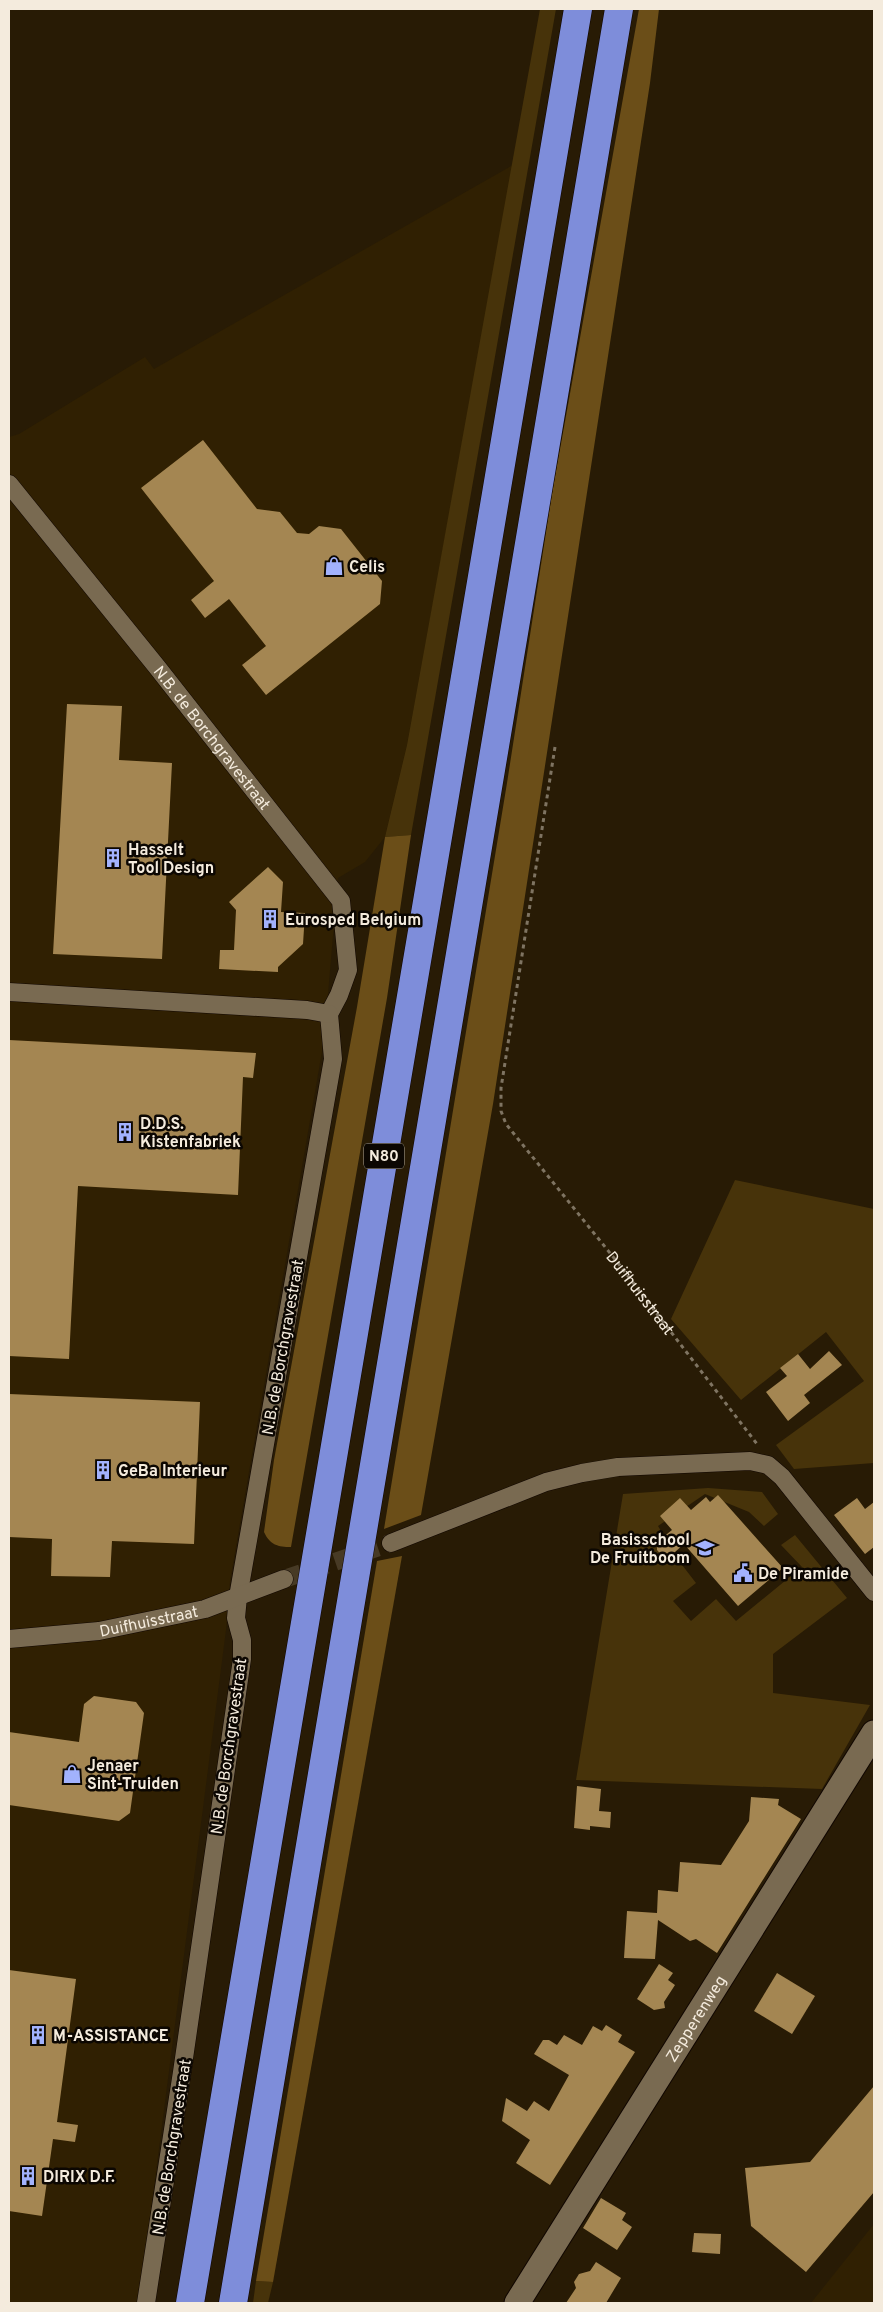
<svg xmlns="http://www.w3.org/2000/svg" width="883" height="2312" font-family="Overpass,sans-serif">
  <rect width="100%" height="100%" fill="#281b05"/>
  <g fill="#302002">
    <polygon points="513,165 407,745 385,837 365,862 338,878 324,1040 230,1581 226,1630 139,2303 9,2303 9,437 19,434 145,357 154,369"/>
    <polygon points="874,2224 874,2303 811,2303"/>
  </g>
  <g fill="#47330a">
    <polygon points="540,9 556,9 411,835 385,837 407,745"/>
    <polygon points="735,1180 874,1209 874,1463 794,1469 776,1445 864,1381 826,1332 741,1400 671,1319"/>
    <polygon points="708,1488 762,1492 778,1514 764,1526 749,1512 705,1494 658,1526 679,1561 696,1583 673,1601 691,1621 716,1599 736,1621 802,1567 781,1545 795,1535 847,1598 773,1654 773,1693 870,1705 822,1789 576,1780 623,1494"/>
    <polygon points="256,2281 273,2282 268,2303 253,2303"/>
  </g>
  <g fill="#6b4e18">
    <polygon points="639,9 659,9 650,83 493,1104 421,1515 384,1529 507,783 552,494"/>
    <path d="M 411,835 L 387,998 L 291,1547 C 278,1547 270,1545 264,1532 L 274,1460 L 357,1007 L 385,837 Z"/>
    <polygon points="402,1556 273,2282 256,2281 377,1561"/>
  </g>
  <g fill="#a48652">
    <polygon points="203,440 257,509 280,512 297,533 309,534 319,526 341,529 382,581 380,604 266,695 242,665 266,646 229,599 205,618 191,600 214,581 141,488"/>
    <polygon points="67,704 122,706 119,760 172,763 162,959 53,954"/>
    <polygon points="268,867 283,882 281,912 305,913 303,944 278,967 278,972 219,969 220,950 234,950 236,910 229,902"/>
    <polygon points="9,1040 256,1053 253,1078 243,1077 238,1195 78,1186 69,1359 9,1356"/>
    <polygon points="829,1351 842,1365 804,1395 810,1403 788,1421 766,1392 787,1376 780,1368 798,1354 810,1369"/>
    <polygon points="9,1394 200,1402 194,1544 112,1541 110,1577 51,1576 52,1539 9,1537"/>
    <polygon points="718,1495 783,1568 738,1606 684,1544 666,1560 657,1550 657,1542 672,1530 660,1516 680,1498 691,1510 706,1497 710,1502"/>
    <polygon points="857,1498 865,1509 874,1502 874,1547 865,1554 834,1515"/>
    <polygon points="94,1696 136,1702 144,1713 130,1813 119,1821 9,1805 9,1732 79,1742 84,1704"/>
    <polygon points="577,1786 601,1789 599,1811 611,1812 610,1828 590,1826 590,1830 574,1828"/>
    <polygon points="751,1797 779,1799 778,1805 801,1819 717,1953 696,1939 690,1941 658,1920 655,1959 624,1958 627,1911 657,1913 658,1890 678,1892 680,1862 721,1865 749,1821"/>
    <polygon points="659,1964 673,1973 668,1980 675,1985 664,2002 665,2008 654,2010 637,1999"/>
    <polygon points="9,1970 76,1979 57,2122 78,2125 75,2142 53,2139 42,2216 9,2211"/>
    <polygon points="777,1973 815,1996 792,2034 754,2011"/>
    <polygon points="606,2025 622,2035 618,2042 635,2052 550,2185 516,2163 530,2140 502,2121 506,2098 527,2111 534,2101 549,2111 569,2075 534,2054 543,2040 549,2040 557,2045 564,2035 582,2045 593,2026 602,2031"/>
    <polygon points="874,2086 874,2192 806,2272 751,2226 745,2168 810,2162"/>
    <polygon points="601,2198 626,2213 622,2220 632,2227 617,2250 583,2228"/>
    <polygon points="694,2233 721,2234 720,2254 692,2252"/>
    <polygon points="596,2262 621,2278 606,2303 566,2303 576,2288 574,2282 579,2274 590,2271"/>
  </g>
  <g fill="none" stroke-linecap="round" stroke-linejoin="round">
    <polyline stroke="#473a25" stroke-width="18" stroke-dasharray="18 9" stroke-linecap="butt" points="284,1579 391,1543"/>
    <g stroke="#100600" stroke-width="19">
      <g id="street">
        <path id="s2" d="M 9,484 L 157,667 L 341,901 L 348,970 L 339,995 L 329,1014 L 333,1059 L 238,1597 L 236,1618 L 242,1640 L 242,1659 L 182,2072 L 146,2303"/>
        <polyline points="9,992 307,1010 329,1014"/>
        <polyline points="391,1543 546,1482 582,1473 618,1467 750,1461 768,1465 782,1477 874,1592"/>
        <path id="s3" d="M 9,1639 L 99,1631 L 205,1609 L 284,1579"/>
      </g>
    </g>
    <g stroke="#100600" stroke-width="27">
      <g id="secondary">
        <path id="s4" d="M 517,2303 L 874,1733"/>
      </g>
    </g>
    <g stroke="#100600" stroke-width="29">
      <g id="highway">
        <polyline points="190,2303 578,9"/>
        <polyline points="233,2303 619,9"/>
      </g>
    </g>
    <path stroke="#7f7462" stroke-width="3" stroke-dasharray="4 4" stroke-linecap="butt" id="s1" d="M 555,747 L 501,1088 L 501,1111 L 506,1124 L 618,1263 L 757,1444"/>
    <use href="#street" stroke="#796a51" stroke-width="18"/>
    <use href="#secondary" stroke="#796a51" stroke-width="25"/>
    <use href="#highway" stroke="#7e8dda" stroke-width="28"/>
  </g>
  <defs>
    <g id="shop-bare" transform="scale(1.5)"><path d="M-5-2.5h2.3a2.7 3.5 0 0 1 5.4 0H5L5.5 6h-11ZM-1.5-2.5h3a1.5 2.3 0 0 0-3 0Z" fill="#a2b2fd" stroke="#0c0702" stroke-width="2.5" paint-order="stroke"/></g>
    <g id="building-bare" transform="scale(1.5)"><path d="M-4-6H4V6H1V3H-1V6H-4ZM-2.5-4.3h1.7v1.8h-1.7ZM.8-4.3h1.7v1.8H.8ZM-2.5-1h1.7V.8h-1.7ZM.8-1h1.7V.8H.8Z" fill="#a2b2fd" stroke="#0c0702" stroke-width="2.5" paint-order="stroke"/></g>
    <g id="school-bare" transform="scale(1.5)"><path d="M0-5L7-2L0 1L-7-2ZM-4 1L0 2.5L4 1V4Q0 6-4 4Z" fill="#a2b2fd" stroke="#0c0702" stroke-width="2.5" paint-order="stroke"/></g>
    <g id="civic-bare" transform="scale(1.5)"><path d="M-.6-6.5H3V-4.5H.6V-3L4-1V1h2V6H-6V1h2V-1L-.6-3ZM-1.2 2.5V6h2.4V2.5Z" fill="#a2b2fd" stroke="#0c0702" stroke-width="2.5" paint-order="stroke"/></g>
  </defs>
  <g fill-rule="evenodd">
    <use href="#shop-bare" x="334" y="566"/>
    <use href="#building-bare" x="113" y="858"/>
    <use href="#building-bare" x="270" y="919"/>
    <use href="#building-bare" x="125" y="1132"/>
    <use href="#building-bare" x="103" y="1470"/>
    <use href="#school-bare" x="705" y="1548"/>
    <use href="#civic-bare" x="743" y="1573"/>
    <use href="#shop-bare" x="72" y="1774"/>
    <use href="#building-bare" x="38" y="2035"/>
    <use href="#building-bare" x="28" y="2176"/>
  </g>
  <g text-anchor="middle" stroke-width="5" stroke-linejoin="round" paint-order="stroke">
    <rect fill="#0c0702" stroke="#aea79b" stroke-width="1" x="364" y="1143.5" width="40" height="25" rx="4"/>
    <g font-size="15" font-weight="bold" fill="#f4ebdd">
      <text x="384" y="1161">N80</text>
    </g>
    <g font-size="16" font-weight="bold" fill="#f4ebdd" stroke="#0c0702" text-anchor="start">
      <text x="349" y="572">Celis</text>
      <text x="128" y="855">Hasselt<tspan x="128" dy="18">Tool Design</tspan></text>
      <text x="285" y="925">Eurosped Belgium</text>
      <text x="140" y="1129">D.D.S.<tspan x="140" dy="18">Kistenfabriek</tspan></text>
      <text x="118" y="1476">GeBa Interieur</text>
      <text x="690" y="1545" text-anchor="end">Basisschool<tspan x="690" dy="18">De Fruitboom</tspan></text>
      <text x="758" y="1579">De Piramide</text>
      <text x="87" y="1771">Jenaer<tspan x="87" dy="18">Sint-Truiden</tspan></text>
      <text x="53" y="2041">M-ASSISTANCE</text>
      <text x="43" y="2182">DIRIX D.F.</text>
    </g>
    <g font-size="16" fill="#f4ebdd" stroke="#0c0702">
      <text dy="6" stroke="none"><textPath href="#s2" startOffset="325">N.B. de Borchgravestraat</textPath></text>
      <text dy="6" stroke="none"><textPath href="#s1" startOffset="598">Duifhuisstraat</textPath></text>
      <text transform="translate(282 1347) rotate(-80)" y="6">N.B. de Borchgravestraat</text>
      <text dy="6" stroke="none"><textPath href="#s3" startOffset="141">Duifhuisstraat</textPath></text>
      <text transform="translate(228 1746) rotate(-82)" y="6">N.B. de Borchgravestraat</text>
      <text dy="6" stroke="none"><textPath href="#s4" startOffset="336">Zepperenweg</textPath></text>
      <text transform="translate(171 2147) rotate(-81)" y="6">N.B. de Borchgravestraat</text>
    </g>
  </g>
  <rect width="883" height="2312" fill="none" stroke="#f4ebdd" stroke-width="20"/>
</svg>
